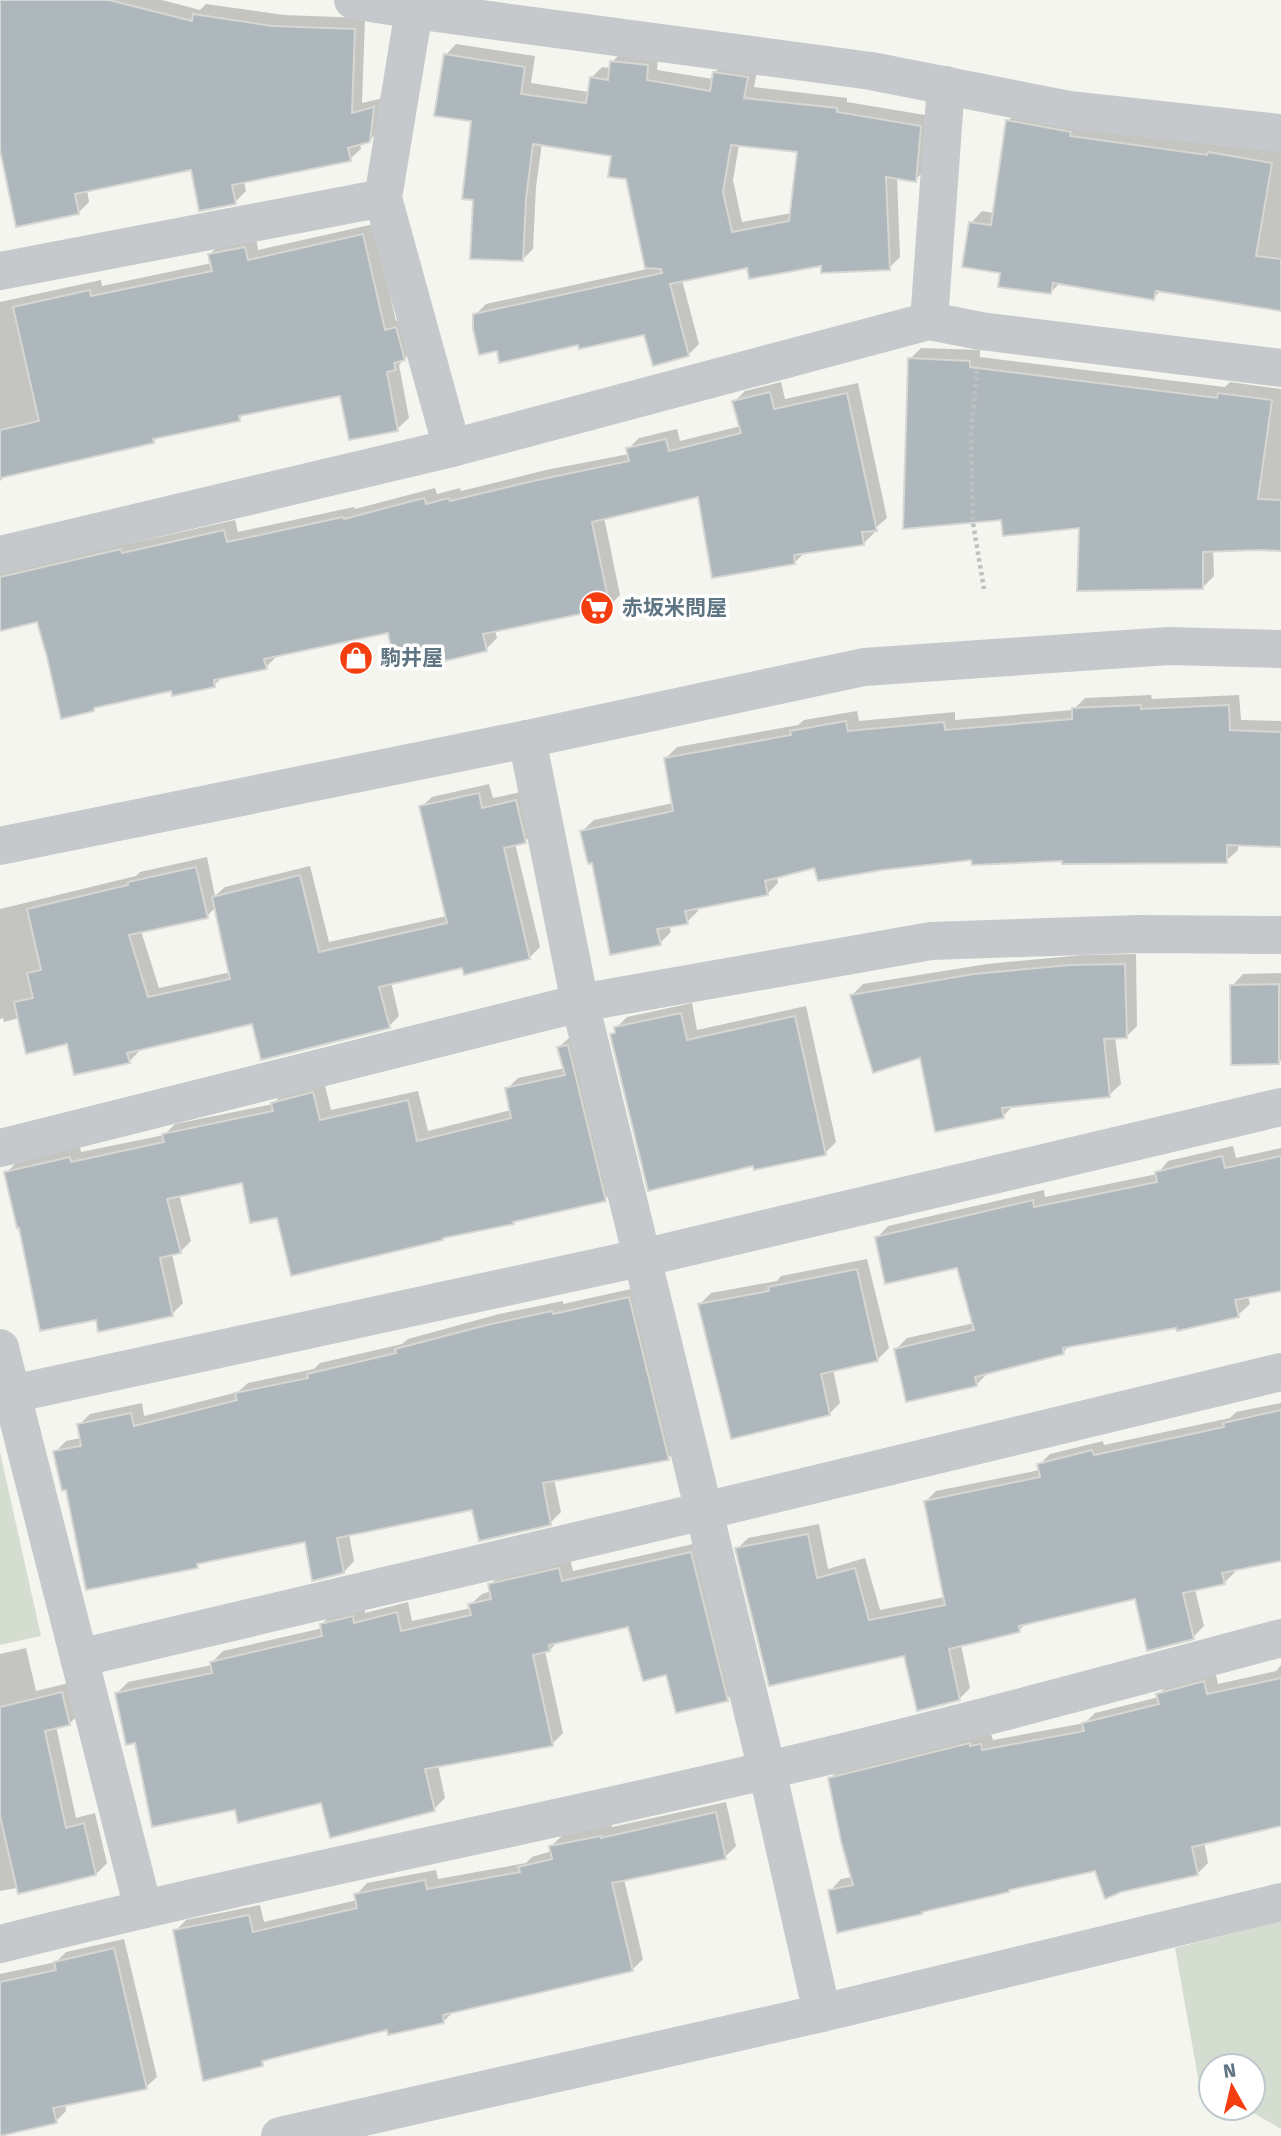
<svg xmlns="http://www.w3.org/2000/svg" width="1281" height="2136" font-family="'Fira Sans','Noto Sans JP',sans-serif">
  <rect width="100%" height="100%" fill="#f5f5f0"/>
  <g fill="#d5ddd0">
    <polygon points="0,1452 41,1636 0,1645"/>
    <polygon points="1281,1921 1281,2129 1245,2108 1253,2108 1253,2066 1211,2066 1211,2089 1199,2083 1175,1948"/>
  </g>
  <g fill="#0003" fill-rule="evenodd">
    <polygon points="0,0 162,0 200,10 206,4 284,15 365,18 362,103 384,98 380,130 369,141 360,143 361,149 350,159 244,181 246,191 235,202 192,167 87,190 89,202 78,213 0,141"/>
    <path d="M 456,44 L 535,56 L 531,83 L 589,92 L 591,78 L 602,67 L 611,68 L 612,62 L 623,51 L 658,55 L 657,70 L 713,79 L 714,73 L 725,62 L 758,66 L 754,87 L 847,98 L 847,102 L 931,116 L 926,169 L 915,180 L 897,177 L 900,257 L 889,268 L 823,264 L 749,266 L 682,280 L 699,344 L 688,355 L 645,333 L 580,343 L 498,349 L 475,315 L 486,304 L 647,269 L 628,177 L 613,154 L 542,143 L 536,187 L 533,249 L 522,260 L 475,198 L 473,120 L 446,55 ZM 739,145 L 799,151 L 792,213 L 742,222 L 733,180 Z"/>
    <polygon points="1019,110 1281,152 1281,311 1275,311 1276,308 1161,290 1154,298 1060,283 1050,293 1002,271 971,223 982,211 994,213 1008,121"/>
    <polygon points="374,224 396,321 407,317 415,347 399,365 409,418 397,429 342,394 245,413 239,419 160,435 154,442 6,475 0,481 0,302 101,280 102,286 212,263 210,254 221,243 256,237 258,250"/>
    <polygon points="921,348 980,350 980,357 1225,387 1230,382 1281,389 1281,549 1213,550 1214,576 1203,587 1081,526 1003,518 910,359"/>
    <polygon points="781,382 785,399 858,383 887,518 874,529 874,533 863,544 805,552 795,562 699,495 604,517 620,595 609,606 495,630 497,638 486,649 389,631 277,656 266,667 224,676 214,685 172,689 98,705 94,709 38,620 0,630 0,567 133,543 235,520 238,532 354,507 355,509 435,488 437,494 460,488 461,491 546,470 629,454 628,449 639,438 677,429 680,441 741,426 734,402 745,391"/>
    <polygon points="1151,695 1152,699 1239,695 1241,720 1281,721 1281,846 1238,844 1238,850 1226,861 973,858 815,866 777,876 778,883 767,894 697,907 698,911 687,922 669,925 671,932 660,943 593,861 582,831 594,820 673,803 666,758 677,747 798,725 804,720 857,711 859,721 955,712 955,720 1073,710 1085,698"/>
    <path d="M 489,784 L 493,798 L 526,791 L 535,831 L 525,841 L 515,843 L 540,947 L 529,958 L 464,966 L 391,982 L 399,1016 L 389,1026 L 253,1022 L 139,1048 L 139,1051 L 129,1062 L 68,1042 L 19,1018 L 4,1022 L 3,1018 L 0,1019 L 0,909 L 136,876 L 140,872 L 207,857 L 215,896 L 225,887 L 310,866 L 329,942 L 447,916 L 421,807 L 432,797 ZM 216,907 L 231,972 L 159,988 L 141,931 L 207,916 Z"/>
    <polygon points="1136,954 1137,1026 1126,1037 1115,1037 1121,1084 1109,1095 1014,1105 1003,1116 921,1056 852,995 863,984 987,964 1083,955"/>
    <polygon points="1281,973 1281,1060 1279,1063 1232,986 1243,974"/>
    <polygon points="692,1003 697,1030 806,1006 836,1142 825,1153 612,1035 616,1031 616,1028 627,1017"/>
    <polygon points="570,1037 616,1188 605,1199 516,1220 513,1223 278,1216 243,1181 179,1194 191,1241 180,1252 172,1254 183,1303 172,1314 97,1318 20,1225 6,1173 17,1162 80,1147 81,1152 164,1135 175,1124 273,1104 284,1092 324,1082 331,1110 418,1091 428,1131 511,1110 507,1089 518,1078 565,1068 559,1047"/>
    <polygon points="1233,1146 1236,1158 1281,1148 1281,1289 1248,1296 1250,1304 1238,1315 1071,1345 1063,1352 988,1373 977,1384 908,1400 896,1349 907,1338 974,1323 959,1266 877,1238 888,1226 1044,1190 1045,1197 1157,1174 1168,1161"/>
    <polygon points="867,1259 889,1348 878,1359 833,1369 840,1403 829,1414 700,1304 711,1293 777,1281 781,1276"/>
    <polygon points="640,1287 679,1447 668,1458 554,1479 561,1512 550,1523 474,1508 349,1534 354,1561 344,1572 306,1540 202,1561 197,1566 67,1488 55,1452 66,1441 81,1438 79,1425 90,1414 142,1403 144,1416 238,1392 248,1383 314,1369 320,1363 402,1344 408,1339 499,1314 563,1301 563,1304"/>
    <polygon points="1281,1403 1281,1559 1234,1569 1235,1572 1224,1583 1195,1589 1204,1626 1193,1637 1137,1597 1027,1623 1019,1630 961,1645 970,1688 959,1699 906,1654 737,1549 748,1538 819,1524 828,1569 865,1558 880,1610 945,1597 926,1501 936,1491 1040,1470 1039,1465 1050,1454 1103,1441 1104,1445 1230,1418 1236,1412"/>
    <polygon points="702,1542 738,1688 727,1699 668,1673 629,1624 558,1641 550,1650 545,1651 563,1733 552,1744 438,1765 445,1798 434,1809 322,1801 236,1808 136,1741 117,1693 128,1682 212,1665 212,1662 223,1651 323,1628 322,1624 333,1613 364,1606 365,1613 408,1602 412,1621 471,1608 470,1605 482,1594 491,1591 490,1585 501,1574 570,1558 573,1571"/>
    <polygon points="26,1648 36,1691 73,1682 80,1713 69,1724 56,1726 76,1818 95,1813 107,1863 96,1874 0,1891 0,1654"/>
    <polygon points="1281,1665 1281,1818 1204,1842 1208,1863 1197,1874 1096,1868 830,1891 841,1879 852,1877 829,1779 841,1768 991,1734 993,1740 1085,1723 1095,1713 1159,1697 1158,1695 1170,1683 1215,1671 1218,1684 1276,1671"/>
    <polygon points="726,1802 736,1846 725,1857 624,1879 643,1959 632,1970 454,2011 444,2021 389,2028 269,2057 262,2064 175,1931 186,1920 260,1905 264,1922 357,1900 356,1895 367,1883 436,1870 438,1879 526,1863 532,1857 552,1851 551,1846 563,1835 612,1825 612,1827"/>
    <polygon points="124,1939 157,2077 146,2087 65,2104 66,2111 56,2121 0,2134 0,1974 56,1962 66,1952"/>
  </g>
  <g fill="#aeb7bb" stroke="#d6d6d3" stroke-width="2" fill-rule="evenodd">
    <polygon points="0,0 109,0 192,21 193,14 272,26 355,29 352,113 374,107 370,142 348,148 351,161 232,185 236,204 199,211 191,170 75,194 79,214 16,227 0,150"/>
    <path d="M 444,54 L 525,67 L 521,94 L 586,103 L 590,77 L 608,80 L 610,61 L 648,65 L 647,80 L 710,91 L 713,72 L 748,77 L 744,98 L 837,108 L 837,112 L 921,126 L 916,182 L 886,177 L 890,270 L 821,273 L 821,266 L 749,279 L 747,268 L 670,284 L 689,356 L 653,366 L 644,335 L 579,349 L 578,345 L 499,363 L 497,351 L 479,355 L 473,329 L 473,314 L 662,273 L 661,269 L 645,268 L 626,179 L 608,177 L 611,156 L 533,144 L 526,199 L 523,261 L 470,259 L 473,200 L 462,199 L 471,121 L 434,116 ZM 731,145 L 797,152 L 789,221 L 732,232 L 723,192 Z"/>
    <polygon points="1006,120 1071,132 1070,136 1207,155 1208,152 1272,163 1256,256 1281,259 1281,311 1156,291 1154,300 1053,283 1051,294 998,287 1000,273 962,267 969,222 991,225"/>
    <polygon points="363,234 385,330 396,327 405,360 394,363 396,370 387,372 398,431 349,440 340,396 239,416 240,421 153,439 154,443 0,478 0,430 39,421 13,307 90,290 91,296 212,271 208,254 245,247 248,260"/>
    <polygon points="908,358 970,361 970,367 1217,398 1218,393 1272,400 1258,499 1281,500 1281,551 1257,550 1203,552 1203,589 1077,591 1079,528 1003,536 1001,520 903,529"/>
    <polygon points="770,392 774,409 847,393 877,531 862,532 864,545 794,555 795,564 712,578 698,497 592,522 610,608 483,634 487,651 432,664 431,661 395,669 388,633 264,659 267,669 214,680 215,687 172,696 171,691 94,708 94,711 61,719 47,657 37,622 0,631 0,577 121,549 122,553 224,530 227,542 343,517 344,519 424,498 426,504 449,498 450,501 533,481 629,461 626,448 666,439 669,451 741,433 732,401"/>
    <polygon points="1141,705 1141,709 1229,705 1230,730 1281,732 1281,847 1227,845 1227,863 1062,864 1062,861 972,865 971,860 882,870 818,881 814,868 765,881 768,895 685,911 688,924 657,929 661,945 610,955 592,863 588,864 580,831 673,811 664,758 791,735 790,731 846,721 848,731 944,722 945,730 1072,719 1072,708"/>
    <polygon points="479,793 482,808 516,800 526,843 504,848 530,959 464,975 462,968 379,987 390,1028 261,1060 252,1024 127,1053 130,1063 74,1075 67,1044 26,1054 14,1002 33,998 27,973 41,970 27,909 128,885 128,882 196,867 208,918 129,935 148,997 230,979 212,897 300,875 319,952 447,923 419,806"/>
    <polygon points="1125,964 1127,1038 1104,1039 1110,1097 1002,1108 1004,1118 935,1132 920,1058 873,1073 850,995 974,974 1070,965"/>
    <polygon points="1279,984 1279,1064 1231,1065 1230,985"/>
    <polygon points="681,1013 687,1040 795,1016 826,1155 754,1170 753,1166 648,1191 610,1034 615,1033 614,1027"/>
    <polygon points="568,1045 606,1201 513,1222 514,1224 443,1238 443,1240 291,1276 277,1218 250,1223 242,1183 167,1199 181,1253 160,1258 173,1316 98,1332 96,1320 40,1331 19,1228 17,1228 4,1172 70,1157 71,1162 164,1142 162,1134 273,1111 271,1103 313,1092 320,1120 408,1100 417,1141 511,1118 505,1088 565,1075 557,1047"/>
    <polygon points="1222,1156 1225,1168 1281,1156 1281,1291 1235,1300 1239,1317 1177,1331 1176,1328 1063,1348 1064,1354 975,1377 977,1386 906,1402 894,1349 974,1330 957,1268 885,1284 875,1237 1033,1200 1034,1207 1157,1182 1155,1172"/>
    <polygon points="857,1269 878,1361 821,1374 830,1415 731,1439 698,1304 769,1291 768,1287"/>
    <polygon points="629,1297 669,1460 543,1483 551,1525 479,1541 472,1510 337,1538 344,1573 312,1581 305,1542 197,1564 198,1568 86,1590 66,1490 62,1491 53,1451 81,1446 77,1424 131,1413 134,1426 237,1400 235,1393 308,1378 307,1374 396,1353 395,1349 487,1325 552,1311 553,1314"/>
    <polygon points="1281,1410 1281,1561 1222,1573 1225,1584 1183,1593 1194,1639 1147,1651 1135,1599 1019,1626 1020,1632 949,1649 960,1700 917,1711 904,1656 769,1686 735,1548 808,1534 817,1578 855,1568 869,1620 945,1605 924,1501 1040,1477 1037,1464 1092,1450 1094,1455 1224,1427 1223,1423"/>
    <polygon points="691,1552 728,1701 676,1713 666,1675 643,1681 628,1627 549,1645 550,1651 533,1655 553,1746 425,1769 435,1811 330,1838 321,1803 238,1823 235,1810 152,1827 135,1743 126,1745 115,1693 212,1673 210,1662 322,1636 320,1624 353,1616 354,1623 397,1612 401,1631 471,1615 468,1604 491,1599 488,1584 559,1568 562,1581"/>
    <polygon points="1281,1678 1281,1826 1192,1847 1198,1875 1121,1892 1105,1899 1095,1871 1009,1890 1009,1892 922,1912 922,1914 837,1933 828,1890 853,1885 841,1841 828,1778 970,1743 970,1746 981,1744 982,1750 1084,1731 1082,1723 1159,1704 1156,1694 1204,1681 1207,1694"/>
    <polygon points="62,1692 70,1725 45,1731 66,1828 84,1823 96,1875 18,1894 0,1816 0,1707"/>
    <polygon points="716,1812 726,1859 612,1883 633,1971 443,2015 444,2023 388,2035 387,2030 262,2061 263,2066 203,2081 173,1930 249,1915 253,1932 357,1908 354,1894 425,1880 427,1889 520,1872 518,1867 552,1859 549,1846 601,1836 601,1838"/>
    <polygon points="114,1948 147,2089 53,2108 57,2123 0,2136 0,1982 56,1970 54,1962"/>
  </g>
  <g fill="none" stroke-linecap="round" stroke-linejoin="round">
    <polyline stroke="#bec1c2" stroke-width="4.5" stroke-dasharray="3.5 3.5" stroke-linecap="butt" points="977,370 971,434 973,523 984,589"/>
    <g stroke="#c6c9cc" stroke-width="38">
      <polyline points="353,0 414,10 871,71 1069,110 1281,133"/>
      <polyline points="414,10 383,198 452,448"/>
      <polyline points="0,271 383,198"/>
      <polyline points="929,321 946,85"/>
      <polyline points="0,555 452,448 929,321 981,331 1281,368"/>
      <polyline points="527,739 580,1003 767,1770 822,2013"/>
      <polyline points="0,846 527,739 864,667 1169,646 1281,649"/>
      <polyline points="0,1148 580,1003 931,941 1138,934 1281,935"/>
      <polyline points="0,1348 143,1908"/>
      <polyline points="12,1394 663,1253 1281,1107"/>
      <polyline points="79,1658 704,1511 1281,1372"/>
      <path d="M 0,1944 C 255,1880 513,1830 768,1770 C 940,1730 1110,1684 1281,1638"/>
      <polyline points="280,2136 822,2013 1281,1902"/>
    </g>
  </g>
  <defs>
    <g id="supermarket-disc" transform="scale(1.75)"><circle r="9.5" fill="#f53e10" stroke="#fff"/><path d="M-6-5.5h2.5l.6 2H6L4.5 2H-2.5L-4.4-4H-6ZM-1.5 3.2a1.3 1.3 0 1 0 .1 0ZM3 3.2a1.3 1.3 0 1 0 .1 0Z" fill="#fff"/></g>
    <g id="shop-disc" transform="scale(1.75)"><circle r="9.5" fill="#f53e10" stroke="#fff"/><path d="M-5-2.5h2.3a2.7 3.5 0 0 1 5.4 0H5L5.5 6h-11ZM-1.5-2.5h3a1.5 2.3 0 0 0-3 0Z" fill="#fff"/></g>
  </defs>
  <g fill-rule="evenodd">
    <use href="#supermarket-disc" x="597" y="608"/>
    <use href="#shop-disc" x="356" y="658"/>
  </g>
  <g text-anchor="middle" stroke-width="7" stroke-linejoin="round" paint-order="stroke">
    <g font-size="21" font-weight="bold" fill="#607584" stroke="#fff" text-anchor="start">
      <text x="622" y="615">赤坂米問屋</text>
      <text x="380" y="665">駒井屋</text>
    </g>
  </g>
  <g transform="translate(1232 2087) rotate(352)"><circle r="33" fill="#ffffff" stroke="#bfc8ce" stroke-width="2"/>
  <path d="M0-5L12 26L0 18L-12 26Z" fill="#f53e10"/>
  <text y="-10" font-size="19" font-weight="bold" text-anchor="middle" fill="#607584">N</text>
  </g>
</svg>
